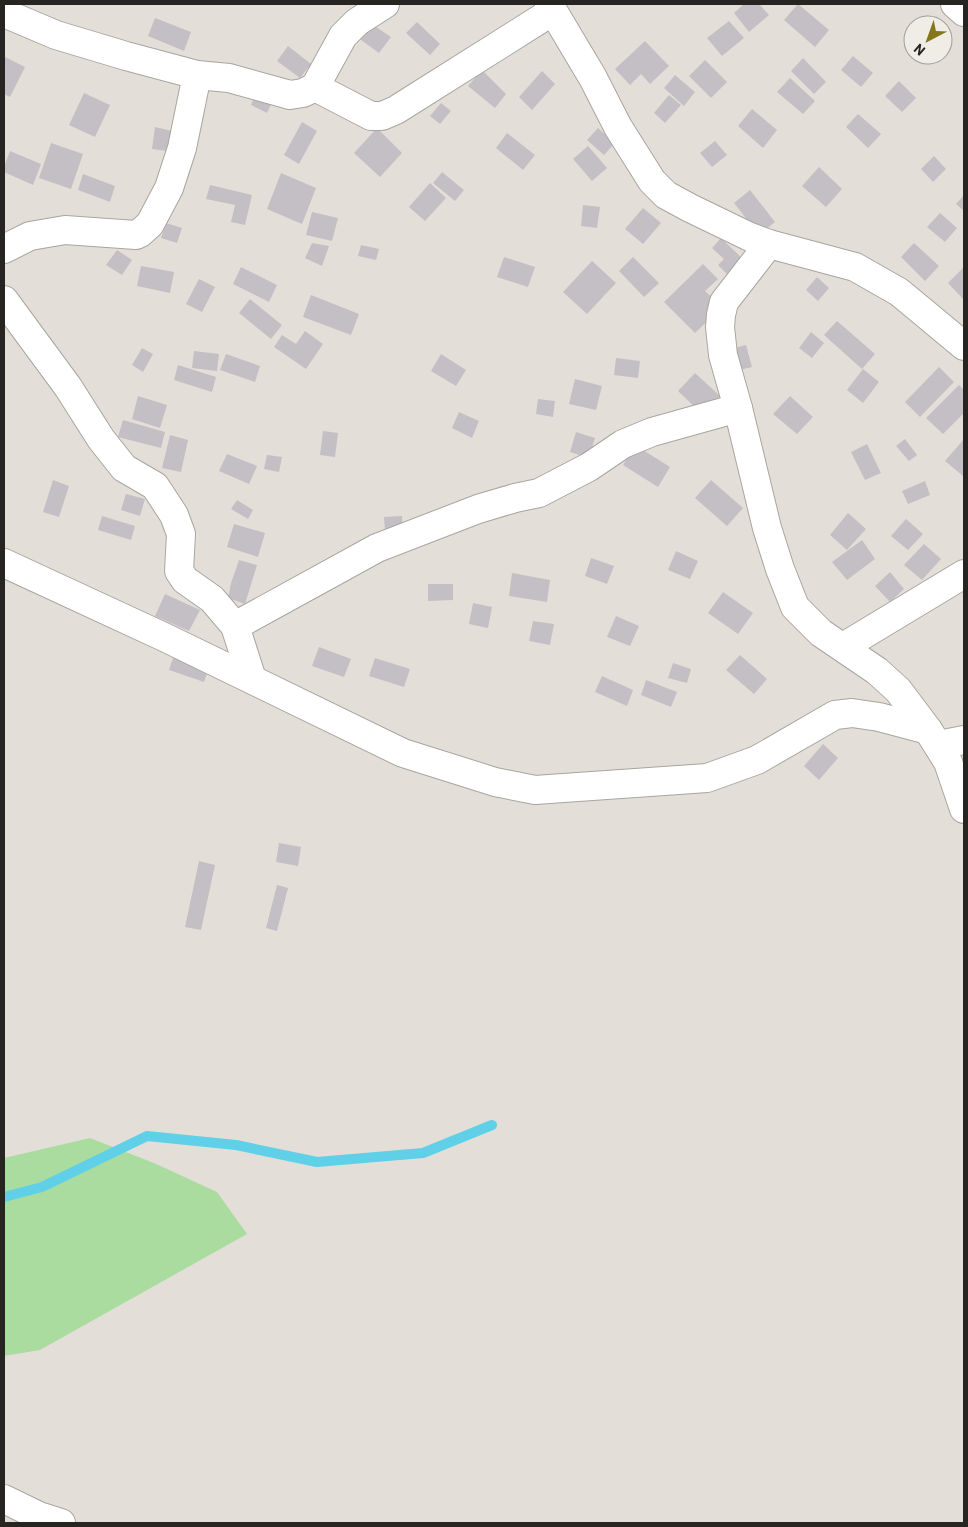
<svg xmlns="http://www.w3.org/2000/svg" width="968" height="1527" font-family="Barlow,sans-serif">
  <rect width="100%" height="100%" fill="#e3dfd8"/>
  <polygon fill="#aadca0" points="90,1138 154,1163 217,1192 247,1234 40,1350 4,1356 4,1158"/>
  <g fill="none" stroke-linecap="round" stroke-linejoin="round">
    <polyline stroke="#5fd0e7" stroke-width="10" points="4,1197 42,1187 147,1136 236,1145 317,1162 423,1153 492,1125"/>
  </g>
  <g fill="#c4bfc4">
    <polygon points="744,4 759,4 769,15 749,32 734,13"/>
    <polygon points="798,4 829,30 815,47 784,20"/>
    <polygon points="155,18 191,32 184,51 148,36"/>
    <polygon points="367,21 391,37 379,53 357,37"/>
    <polygon points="729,21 744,38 722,56 707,38"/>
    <polygon points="417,22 440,44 430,55 406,33"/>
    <polygon points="645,41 669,66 650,84 641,74 630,85 615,69"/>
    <polygon points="288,46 311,64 300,78 277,61"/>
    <polygon points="853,56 873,73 861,87 841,70"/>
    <polygon points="5,57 25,67 10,97 4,94 4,60"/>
    <polygon points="803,58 826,82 814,94 791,71"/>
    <polygon points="705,60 727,82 711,98 689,76"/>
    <polygon points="482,70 506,94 495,108 468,86"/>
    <polygon points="542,71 555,84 532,110 519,97"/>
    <polygon points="675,75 695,92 684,106 664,88"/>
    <polygon points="790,78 815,101 803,114 777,92"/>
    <polygon points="899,81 916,98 902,112 885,96"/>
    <polygon points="257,90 274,98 267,113 251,105"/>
    <polygon points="84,93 110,105 95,137 69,125"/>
    <polygon points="669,95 681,105 665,123 654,113"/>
    <polygon points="441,103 451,111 440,124 430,116"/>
    <polygon points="752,109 777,130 763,148 738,126"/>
    <polygon points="858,114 881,134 868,148 846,127"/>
    <polygon points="302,122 317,131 299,164 284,155"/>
    <polygon points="155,127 176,132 175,152 152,149"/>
    <polygon points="377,128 402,153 380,177 354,153"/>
    <polygon points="598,128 615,143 604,155 587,140"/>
    <polygon points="507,133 535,155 523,170 496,148"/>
    <polygon points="715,141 727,155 712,167 700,153"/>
    <polygon points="51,143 83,154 71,189 39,178"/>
    <polygon points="588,146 607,168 592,181 573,159"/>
    <polygon points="10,151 41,164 33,185 4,172 4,167"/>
    <polygon points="934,156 946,169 933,182 921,169"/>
    <polygon points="819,167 842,189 826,207 802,186"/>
    <polygon points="442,172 464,190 455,201 433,183"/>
    <polygon points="281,173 316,188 302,224 267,209"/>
    <polygon points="83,174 115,186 110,202 78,190"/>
    <polygon points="430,183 446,198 425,221 409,207"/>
    <polygon points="210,185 252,195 245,225 231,222 235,205 206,199"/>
    <polygon points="750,190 775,222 759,235 734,203"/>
    <polygon points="964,195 964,211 956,204"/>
    <polygon points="583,205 600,207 597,228 581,226"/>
    <polygon points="643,208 661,223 643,244 625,229"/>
    <polygon points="312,212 338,218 332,241 306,235"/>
    <polygon points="940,213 957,228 945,242 927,227"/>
    <polygon points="166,223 182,228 177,243 161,238"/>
    <polygon points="721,238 745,261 729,276 718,265 724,259 712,248"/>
    <polygon points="312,243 329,246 322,266 305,258"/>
    <polygon points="914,243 939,266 925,281 901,257"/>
    <polygon points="361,245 379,249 376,260 358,256"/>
    <polygon points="117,250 132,260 122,275 106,265"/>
    <polygon points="504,257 535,267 528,287 497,277"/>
    <polygon points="633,257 659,283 644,297 619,271"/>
    <polygon points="592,261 616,283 587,314 563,292"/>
    <polygon points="703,264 718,279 705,291 722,307 695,333 664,302"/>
    <polygon points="141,266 174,272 170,293 137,286"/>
    <polygon points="241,267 277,285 269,302 233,284"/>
    <polygon points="964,267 964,300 948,283"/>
    <polygon points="817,277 829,288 818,301 806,290"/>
    <polygon points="199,279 215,287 202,312 186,304"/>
    <polygon points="311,295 359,314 351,335 303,317"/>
    <polygon points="250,299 282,325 271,339 239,313"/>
    <polygon points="837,321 875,354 862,369 824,335"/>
    <polygon points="305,331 323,344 306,369 274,347 282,335 296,344"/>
    <polygon points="811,332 824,343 812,358 799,348"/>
    <polygon points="746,345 752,367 736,371 731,349"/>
    <polygon points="142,348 153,354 143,372 132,365"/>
    <polygon points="194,351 219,354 217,371 192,368"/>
    <polygon points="226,354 260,366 255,382 220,370"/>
    <polygon points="441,354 466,370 456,386 431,371"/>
    <polygon points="616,358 640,361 638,378 614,375"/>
    <polygon points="178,365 216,377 212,392 174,380"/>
    <polygon points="939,367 954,382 920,417 905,402"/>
    <polygon points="863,369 879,382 863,403 847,390"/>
    <polygon points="695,373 720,396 702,414 678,391"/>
    <polygon points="575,379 602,386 596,410 569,404"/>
    <polygon points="959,385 964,390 964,413 943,434 926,418"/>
    <polygon points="138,396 167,405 160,428 132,419"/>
    <polygon points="790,396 813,417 797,434 773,414"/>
    <polygon points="538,399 555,401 553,417 536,414"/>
    <polygon points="459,412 479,421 472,438 452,428"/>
    <polygon points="123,420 165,432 161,448 118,437"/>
    <polygon points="323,431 338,433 335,457 320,455"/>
    <polygon points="576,432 595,438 589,458 570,452"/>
    <polygon points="170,435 188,440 181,472 162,468"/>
    <polygon points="905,439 917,455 909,461 896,446"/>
    <polygon points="964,439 964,474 963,476 945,461"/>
    <polygon points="867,444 881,473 865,480 851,452"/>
    <polygon points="635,445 670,467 658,487 623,465"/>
    <polygon points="227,454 257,466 249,484 219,471"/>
    <polygon points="267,455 282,457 279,472 264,469"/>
    <polygon points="53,480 69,486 59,517 43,512"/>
    <polygon points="711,480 743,508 727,526 695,498"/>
    <polygon points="925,481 930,495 908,504 902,491"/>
    <polygon points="126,494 145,499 140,516 121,510"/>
    <polygon points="237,500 253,510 248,519 231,509"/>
    <polygon points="848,513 866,529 847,550 830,535"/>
    <polygon points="102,516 135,526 131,540 98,530"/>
    <polygon points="402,516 403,531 385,532 384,517"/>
    <polygon points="906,519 923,534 908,550 891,536"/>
    <polygon points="234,524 265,533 258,557 227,547"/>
    <polygon points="862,540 875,559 847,580 832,562"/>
    <polygon points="924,544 941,559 922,580 904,565"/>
    <polygon points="676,551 698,561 690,579 668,570"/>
    <polygon points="591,558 614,566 607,584 585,576"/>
    <polygon points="239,560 257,565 245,604 228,598 231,583"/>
    <polygon points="890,572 904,589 890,602 875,586"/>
    <polygon points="512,573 550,580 547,602 509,596"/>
    <polygon points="428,584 453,584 453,600 428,601"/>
    <polygon points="723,592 753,613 738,634 708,613"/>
    <polygon points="165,594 200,610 189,631 155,616"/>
    <polygon points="473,603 492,607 488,628 469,624"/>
    <polygon points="616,616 639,626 630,646 607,637"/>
    <polygon points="533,621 554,624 550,645 529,641"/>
    <polygon points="319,647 351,659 344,677 312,666"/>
    <polygon points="176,649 211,661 204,682 169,670"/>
    <polygon points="740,655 767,679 754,694 726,670"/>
    <polygon points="375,658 410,669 404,687 369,676"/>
    <polygon points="673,663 691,669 687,683 668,678"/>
    <polygon points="602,676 633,690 627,706 595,692"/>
    <polygon points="646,680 677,692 671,707 641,695"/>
    <polygon points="823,744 838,758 819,780 804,766"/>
    <polygon points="279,843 301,847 298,866 276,862"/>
    <polygon points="199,861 215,865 201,930 185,927"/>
    <polygon points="277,885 288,888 277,931 266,928"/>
  </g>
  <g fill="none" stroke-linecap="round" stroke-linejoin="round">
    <g stroke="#a9a59f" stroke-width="30">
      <g id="minor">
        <polyline points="549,4 593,78 618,127 652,181 666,195 690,208 750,237 769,244 855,267 899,292 964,346"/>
        <polyline points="955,4 964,12"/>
        <polyline points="4,13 56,35 126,56 197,75 229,78 290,95 303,93 315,87 343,36 357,22 385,4"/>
        <polyline points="315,87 371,116 382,116 396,110 553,11"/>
        <polyline points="769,244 724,302 721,315 720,327 723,355 738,408 767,528 780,569 795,607 821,633 877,671 898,690 928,730 948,762 964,809"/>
        <polyline points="4,249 30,236 65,230 136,235 140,233 150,224 169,188 182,148 197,75"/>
        <polyline points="4,300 68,387 101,439 124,468 155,486 174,515 181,534 179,571 185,580 212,599 235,626 252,679"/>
        <polyline points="4,563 164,637 403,753 495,782 535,790 707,778 757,760 835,715 852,713 879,717 928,730"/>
        <polyline points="235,626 377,548 478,509 515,498 539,493 589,467 623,444 652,432 738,408"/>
        <polyline points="843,647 964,574"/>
        <polyline points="938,745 964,740"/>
        <polyline points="4,1499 39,1516 61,1523"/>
      </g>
    </g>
    <use href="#minor" stroke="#fff" stroke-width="28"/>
  </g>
  <rect width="968" height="1527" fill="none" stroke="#262522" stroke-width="10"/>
  <g transform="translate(928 40) rotate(221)"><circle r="24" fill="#f0ece6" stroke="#9f9c98"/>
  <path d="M0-4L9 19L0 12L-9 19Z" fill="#84761a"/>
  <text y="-8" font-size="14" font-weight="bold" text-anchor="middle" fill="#262522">N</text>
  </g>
</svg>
